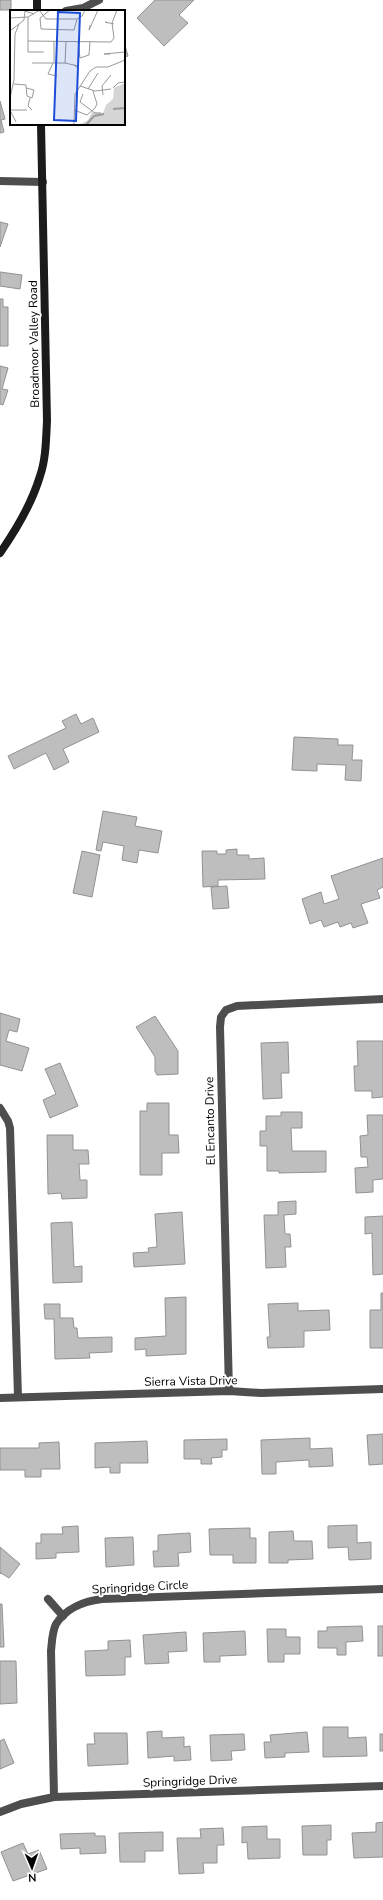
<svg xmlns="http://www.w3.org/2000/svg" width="383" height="1900" font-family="'Nunito Sans',sans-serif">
  <rect width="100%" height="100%" fill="#fff"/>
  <g fill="#bebebe" stroke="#929292">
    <rect x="0" y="0" width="11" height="10"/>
    <polygon points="155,0 194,0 179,15 188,23 164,46 137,18"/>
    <polygon points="124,42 128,56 124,57"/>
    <polygon points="0,101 5,119 1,120 4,132 0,133"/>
    <polygon points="0,222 8,224 0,247"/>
    <polygon points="0,272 22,275 20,289 0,286"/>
    <polygon points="0,299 3,299 3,307 8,307 8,346 0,346"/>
    <polygon points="0,366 8,368 2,389 8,390 3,405 0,404"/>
    <polygon points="76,714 81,724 93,718 99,732 63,749 69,762 54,770 46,753 14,769 8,756 66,728 62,721"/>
    <polygon points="294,737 338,739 338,745 353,745 352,760 362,760 361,781 345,780 346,765 317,764 317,771 292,770"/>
    <polygon points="103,811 137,817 135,826 162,831 158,853 139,850 137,863 122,860 124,846 103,842 101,851 96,850"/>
    <polygon points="237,849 237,855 249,855 249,859 264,858 265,879 218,880 218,886 203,887 202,851 217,851 217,854 226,854 226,850"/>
    <polygon points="82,851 100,855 92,897 73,893"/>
    <polygon points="383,858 383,887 377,890 380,898 361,904 368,923 353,928 351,923 340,927 338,922 324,927 321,920 310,924 302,899 321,892 324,904 339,899 331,876"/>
    <polygon points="227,886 229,908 213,909 211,887"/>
    <polygon points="0,1013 20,1019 17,1032 9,1030 6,1041 29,1048 22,1071 0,1065"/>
    <polygon points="155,1016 178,1051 178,1074 157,1075 155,1071 155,1057 136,1027"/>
    <polygon points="357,1041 383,1041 383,1097 372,1098 372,1091 355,1091 354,1066 358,1066"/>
    <polygon points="288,1042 289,1073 281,1073 282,1098 263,1099 261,1043"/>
    <polygon points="60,1063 78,1106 50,1118 43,1100 56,1094 45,1069"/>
    <polygon points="147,1103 169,1103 169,1135 178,1135 179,1153 162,1153 162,1175 140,1175 140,1111 147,1111"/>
    <polygon points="281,1112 302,1112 302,1128 291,1128 292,1151 326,1151 326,1172 279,1173 279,1171 267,1171 267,1146 260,1146 260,1131 266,1131 266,1116 281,1116"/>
    <polygon points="367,1115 383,1115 383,1179 373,1180 373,1192 356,1193 355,1168 368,1167 367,1157 361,1157 360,1136 368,1135"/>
    <polygon points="47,1135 73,1135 73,1150 88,1150 89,1164 79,1164 80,1180 87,1180 87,1198 62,1199 61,1193 48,1194"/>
    <polygon points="296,1201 296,1214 284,1215 285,1234 290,1234 291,1247 285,1247 286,1267 266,1268 264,1215 278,1215 278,1202"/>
    <polygon points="182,1212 185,1264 134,1267 133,1253 149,1252 148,1248 157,1247 155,1214"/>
    <polygon points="383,1216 383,1274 373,1275 372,1233 365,1234 365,1217"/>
    <polygon points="72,1222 74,1267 82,1266 82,1282 53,1283 51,1223"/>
    <polygon points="381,1293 383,1293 383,1348 370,1348 370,1310 381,1310"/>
    <polygon points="186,1297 186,1354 146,1356 146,1349 135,1350 135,1338 166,1336 165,1298"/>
    <polygon points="298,1303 298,1311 329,1310 330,1330 304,1331 304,1347 268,1348 267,1337 270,1337 268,1304"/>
    <polygon points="44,1304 60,1304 60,1318 73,1318 74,1328 77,1328 78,1338 112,1337 112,1352 89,1353 90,1358 55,1359 54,1319 45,1319"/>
    <polygon points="383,1434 383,1464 369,1465 367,1435"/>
    <polygon points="310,1438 310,1449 332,1448 333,1466 309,1467 309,1460 276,1462 276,1474 262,1474 261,1440"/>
    <polygon points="227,1439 227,1450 222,1450 222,1457 211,1458 212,1464 201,1464 201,1459 184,1459 184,1440"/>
    <polygon points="147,1441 148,1463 120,1463 120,1473 110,1473 110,1467 95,1468 95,1443"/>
    <polygon points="59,1442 60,1469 41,1469 41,1477 25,1477 25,1470 0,1470 0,1448 39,1448 39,1443"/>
    <polygon points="357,1525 357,1543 371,1542 371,1559 349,1560 348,1547 328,1548 328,1526"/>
    <polygon points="78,1526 79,1552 56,1553 56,1558 36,1559 36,1543 41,1543 41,1534 63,1534 62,1527"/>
    <polygon points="250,1528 250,1538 256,1538 256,1563 233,1563 233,1555 210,1555 209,1529"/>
    <polygon points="293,1531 294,1541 312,1541 313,1559 288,1560 288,1563 269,1563 269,1532"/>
    <polygon points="190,1533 191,1552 178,1553 179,1566 154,1567 153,1551 158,1551 158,1535"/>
    <polygon points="133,1537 134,1565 106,1567 105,1538"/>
    <polygon points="0,1547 20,1564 9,1578 1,1573 0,1574"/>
    <polygon points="0,1604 2,1604 4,1647 0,1647"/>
    <polygon points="362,1626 363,1641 346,1642 346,1655 337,1655 337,1648 318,1648 318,1631 327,1631 327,1627"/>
    <rect x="378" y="1626" width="5" height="30"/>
    <polygon points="267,1629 286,1629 286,1637 300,1637 300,1654 284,1654 284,1662 268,1662"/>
    <polygon points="245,1631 246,1655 220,1656 220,1662 204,1662 203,1633"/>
    <polygon points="186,1632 187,1651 168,1652 169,1663 145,1664 143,1635"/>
    <polygon points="130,1640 131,1657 125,1657 125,1675 86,1676 85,1651 108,1650 108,1641"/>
    <polygon points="0,1661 16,1661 17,1703 0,1704"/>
    <polygon points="323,1727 348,1727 348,1738 366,1737 367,1756 323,1757"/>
    <polygon points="162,1731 162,1738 184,1737 184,1747 190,1746 191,1760 174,1761 174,1756 148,1758 147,1732"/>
    <polygon points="307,1732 309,1752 285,1753 285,1757 265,1758 264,1742 271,1742 270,1735"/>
    <polygon points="94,1733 127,1733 128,1764 88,1766 87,1744 95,1744"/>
    <polygon points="244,1734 245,1750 231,1751 232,1760 211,1761 210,1735"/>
    <rect x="380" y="1734" width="3" height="17"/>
    <polygon points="4,1739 14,1763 0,1769 0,1741"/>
    <polygon points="383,1822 383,1857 354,1858 352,1833 376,1832 376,1823"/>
    <polygon points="331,1825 331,1840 327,1840 327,1855 303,1855 302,1826"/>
    <polygon points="267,1826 267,1839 280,1839 280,1858 248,1859 247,1842 242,1843 242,1827"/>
    <polygon points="223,1828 224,1845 217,1845 217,1863 203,1863 204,1873 179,1874 177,1838 201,1838 200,1829"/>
    <polygon points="163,1832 163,1851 145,1851 145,1862 120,1862 119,1833"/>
    <polygon points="95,1833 95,1836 105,1836 106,1853 80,1854 80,1848 61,1849 60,1834"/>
    <polygon points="23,1843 28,1854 39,1850 47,1869 13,1881 1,1852"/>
  </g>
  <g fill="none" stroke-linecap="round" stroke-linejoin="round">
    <g stroke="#4e4e4e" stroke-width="8">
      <polyline points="66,11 83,8 99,0"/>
      <polyline points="0,181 43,182"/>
      <polyline points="0,1108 8,1121 10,1128 18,1397"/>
      <polyline points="229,1391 220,1027 221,1017 226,1010 237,1006 383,999"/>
      <polyline points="0,1398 229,1391 261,1393 383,1389"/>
      <polyline points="48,1599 63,1616"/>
      <path d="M 54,1797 L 51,1651 C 52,1642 52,1632 56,1624 C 66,1608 85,1601 102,1599 L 383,1589"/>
      <polyline points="0,1812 21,1804 54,1797 383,1786"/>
    </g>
    <g stroke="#1b1b1b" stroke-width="8">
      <polyline points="37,0 37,11"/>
      <path d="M 0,553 C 16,530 32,503 40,476 C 46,459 46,439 47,421 L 41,124"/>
    </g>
  </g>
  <g text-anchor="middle" stroke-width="4" stroke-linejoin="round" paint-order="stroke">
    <g font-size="12" fill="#000" stroke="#fff">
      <text transform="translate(34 344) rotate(-91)" y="4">Broadmoor Valley Road</text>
      <text transform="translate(210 1121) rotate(-91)" y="4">El Encanto Drive</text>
      <text transform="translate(191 1381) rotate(-1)" y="4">Sierra Vista Drive</text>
      <text transform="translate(140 1587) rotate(-3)" y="4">Springridge Circle</text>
      <text transform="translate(190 1781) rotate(-2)" y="4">Springridge Drive</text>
    </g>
  </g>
  <g transform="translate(10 10)">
    <rect width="115" height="115" fill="#fff"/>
    <path d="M 115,73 L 115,115 L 69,115 L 78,110 L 82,102 L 93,103 L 96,95 L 103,89 L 104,78 Z" fill="#d5d5d5"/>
    <path fill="none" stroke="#9c9c9c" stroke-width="2" d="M 103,99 L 115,98M 76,115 L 84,106 L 94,104"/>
    <path fill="none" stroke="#999" stroke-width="1" d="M 29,0 L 36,9 L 67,9 L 72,6 L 75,0M 40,0 L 30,8 L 31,19 L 64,20 L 67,9M 18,7 L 18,42 L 34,42M 0,8 L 18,7 L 30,0M 98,13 L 95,12 L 104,14M 80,15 L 79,20 L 88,0M 0,21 L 14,10 L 15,1 L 24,4M 18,31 L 101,32 L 104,28 L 102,13 L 107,0M 68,31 L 70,48 L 79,45 L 80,31M 100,44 L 94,44 L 115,42M 22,53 L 55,53 L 56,32M 43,53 L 38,64 L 47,66M 44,53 L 44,31M 55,53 L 68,56 L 68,58 L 64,55M 4,74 L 16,75 L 17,86 L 22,88 L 24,80 L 16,78M 70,76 L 85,81 L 101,79M 103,78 L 108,73 L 115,72M 78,79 L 88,63M 73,84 L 70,92 L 85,103 L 91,103M 93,85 L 92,76 L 101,65M 0,88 L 4,70 L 5,24 L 9,14M 20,88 L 18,96 L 22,100M 0,100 L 17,100M 0,100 L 6,112M 64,100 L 77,105 L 85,98 L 87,94 L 83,81M 64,115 L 65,84 L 80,61 L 86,57 L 98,57 L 115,50"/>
    <path fill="#1d4ed8" fill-opacity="0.15" stroke="#1d4ed8" stroke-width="2" d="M 48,2 L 70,3 L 66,111 L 44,110 Z"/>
    <rect width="115" height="115" fill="none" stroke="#000" stroke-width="2"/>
  </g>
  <g transform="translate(32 1868) rotate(178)" stroke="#ffffff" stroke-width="3" paint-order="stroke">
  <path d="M0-3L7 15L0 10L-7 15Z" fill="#000000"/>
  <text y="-6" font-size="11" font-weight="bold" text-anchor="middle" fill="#000000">N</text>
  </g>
</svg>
